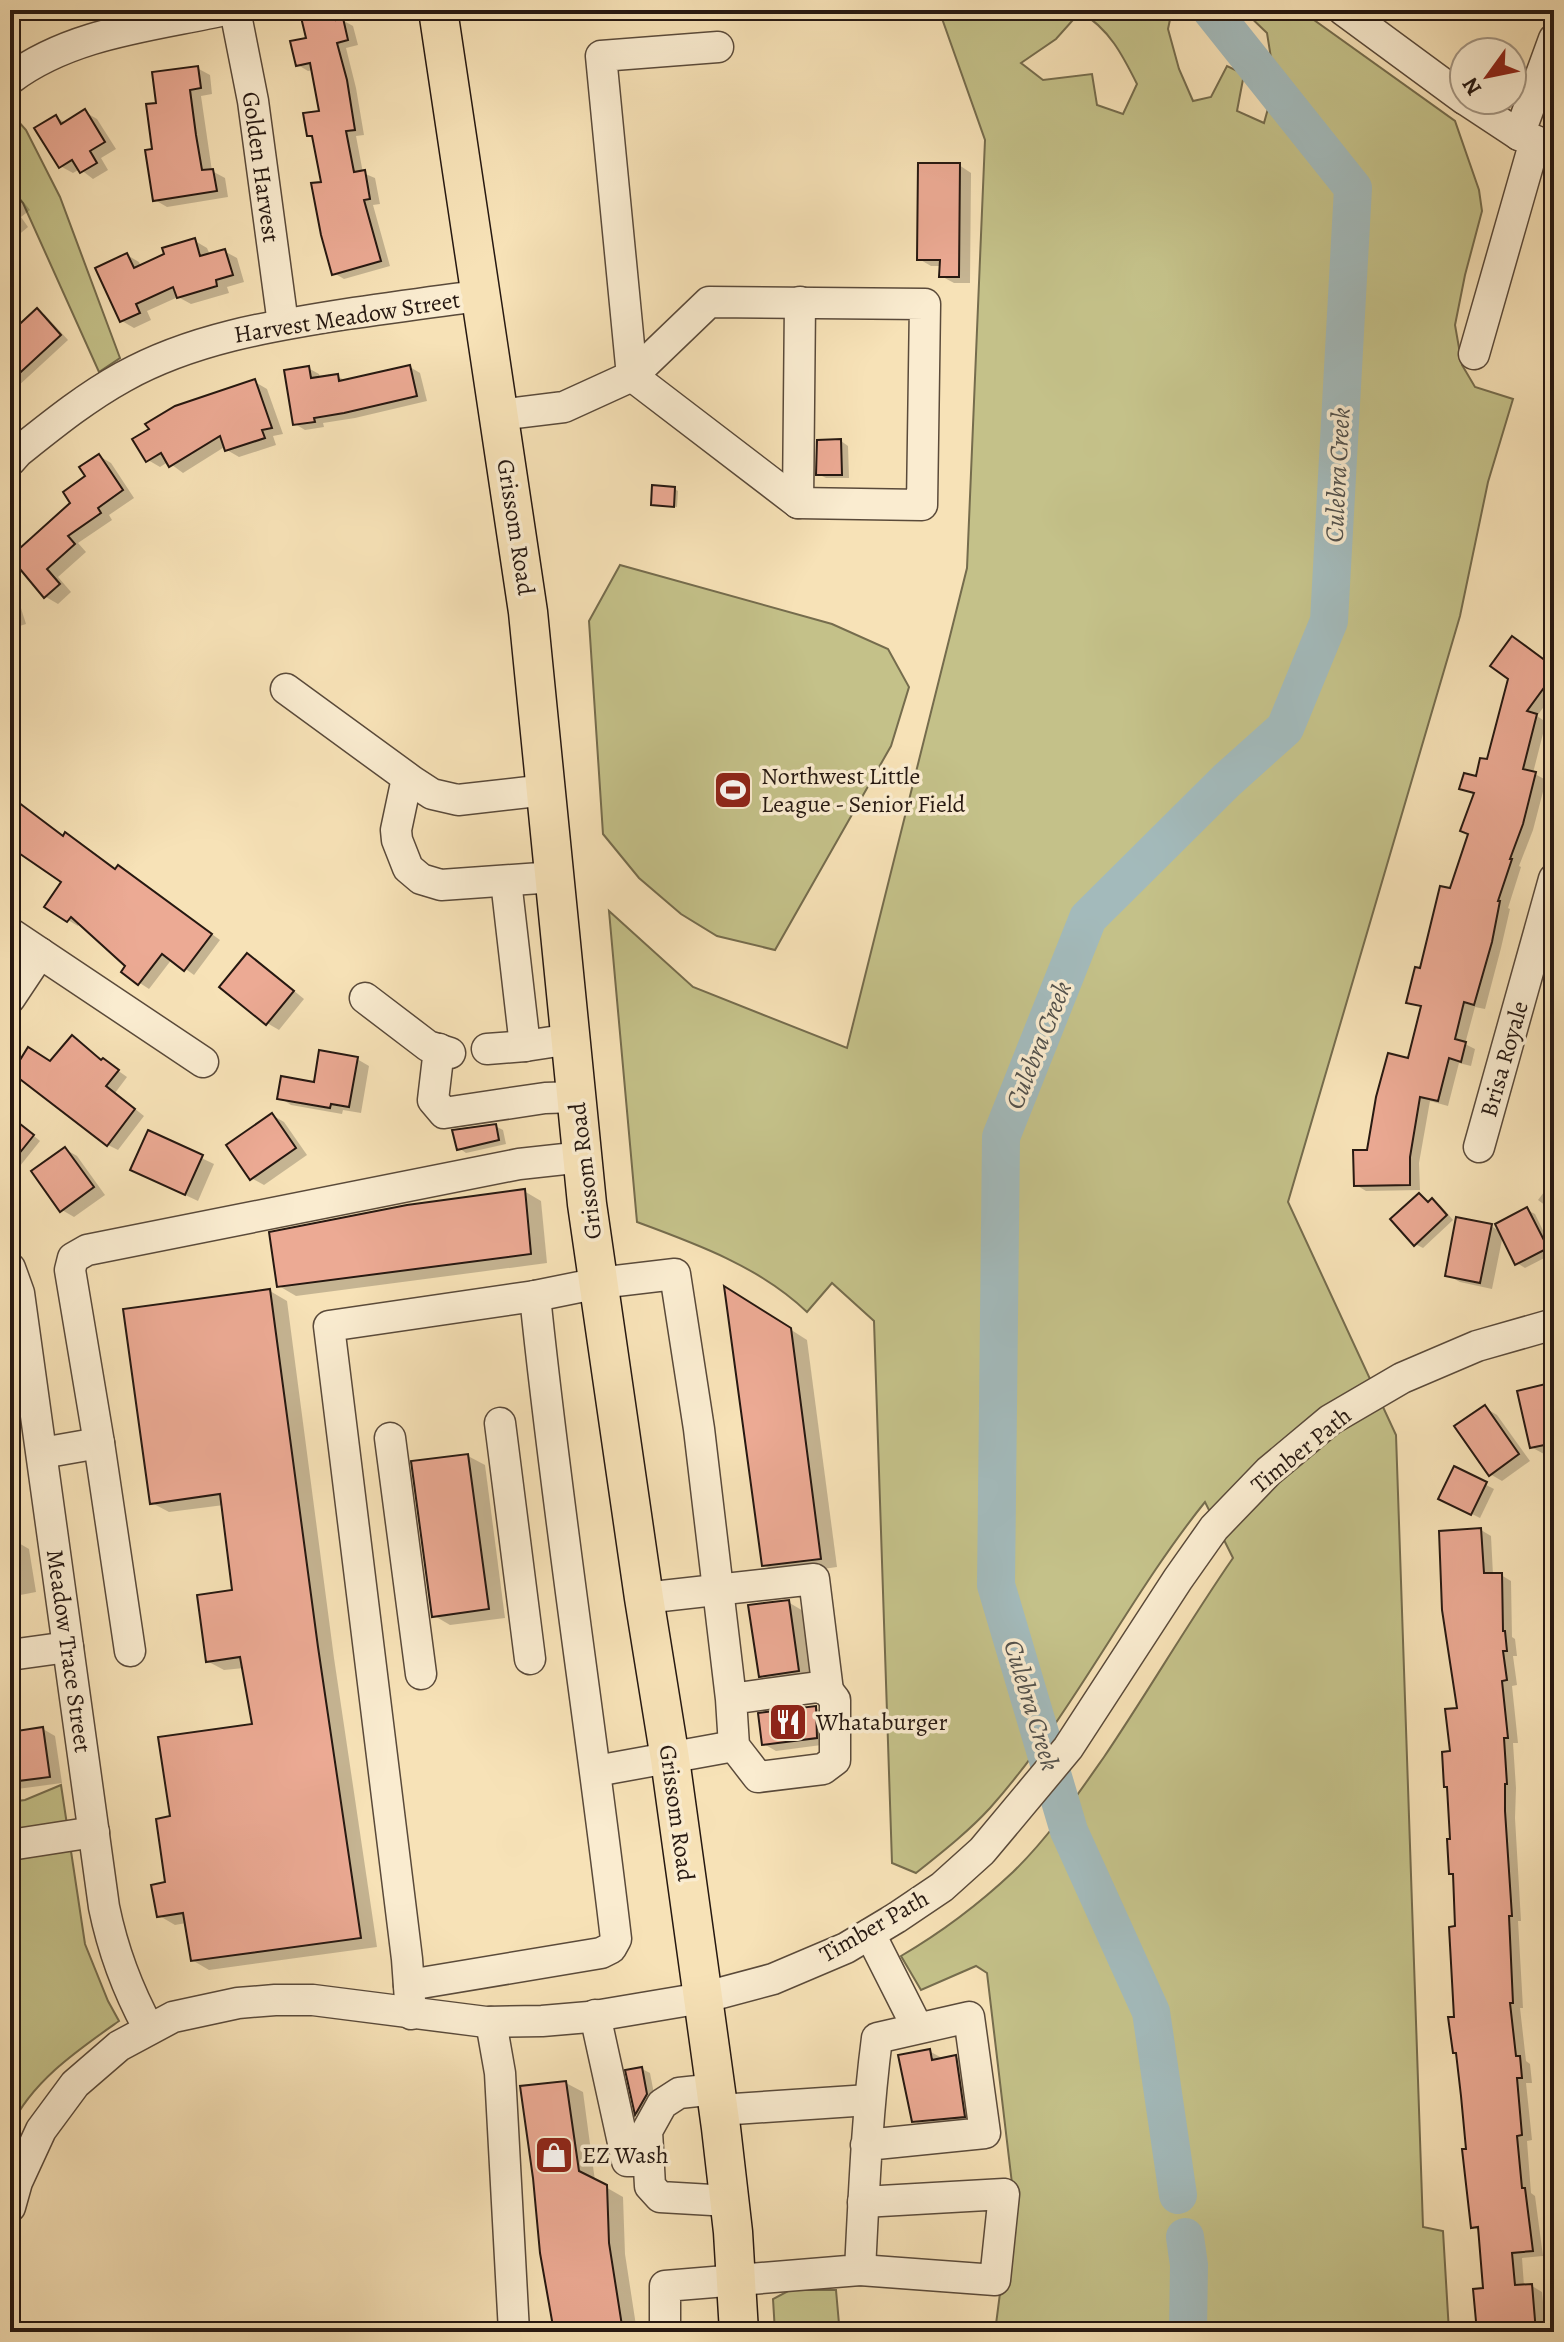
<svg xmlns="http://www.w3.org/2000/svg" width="1564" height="2342" font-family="Alegreya,serif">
  <rect width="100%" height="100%" fill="#f7e2b7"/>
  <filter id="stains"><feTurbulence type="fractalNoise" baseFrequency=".0025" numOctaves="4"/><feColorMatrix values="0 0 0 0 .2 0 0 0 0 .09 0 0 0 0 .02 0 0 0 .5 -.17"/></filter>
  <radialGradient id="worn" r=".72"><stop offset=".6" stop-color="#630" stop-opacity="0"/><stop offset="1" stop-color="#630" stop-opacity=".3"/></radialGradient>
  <g fill="#c4c189" stroke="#756c4d" stroke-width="2" fill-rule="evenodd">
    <path d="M 939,10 L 1172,10 L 1168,29 L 1179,69 L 1193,101 L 1211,97 L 1227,66 L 1244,74 L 1237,111 L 1264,123 L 1275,83 L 1267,33 L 1243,10 L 1300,10 L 1455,121 L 1479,190 L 1482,211 L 1465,275 L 1455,325 L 1462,365 L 1475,387 L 1513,399 L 1488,482 L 1460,616 L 1288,1202 L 1396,1435 L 1423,2227 L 1443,2231 L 1449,2332 L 995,2332 L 1013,2192 L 987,1973 L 976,1966 L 921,1990 L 901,1956 C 942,1932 979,1904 1013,1872 C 1048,1838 1076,1797 1104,1757 C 1148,1692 1188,1623 1233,1558 L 1205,1502 C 1127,1599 1073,1715 990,1808 C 968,1832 941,1853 916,1873 L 892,1863 L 874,1321 L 832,1283 L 807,1312 C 760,1267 697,1244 637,1222 L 609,911 L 693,987 L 847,1048 L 967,568 L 985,140 ZM 1080,12 C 1109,28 1123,56 1137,84 L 1123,114 L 1097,105 L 1092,74 L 1043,80 L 1021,63 L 1056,39 Z"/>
    <polygon points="10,112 26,130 60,197 120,358 99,372 23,203 10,188"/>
    <polygon points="620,565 832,624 888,649 909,687 891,746 775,950 717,936 681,914 639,878 603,834 589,621"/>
    <path d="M 61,1785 L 85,1944 L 108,2001 L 119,2021 C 78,2050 32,2081 10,2128 L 10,1802 L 25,1800 Z"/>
    <polygon points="790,2290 836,2290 839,2324 887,2332 775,2332 773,2299"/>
  </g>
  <g fill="#0003">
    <polygon points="22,10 64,10 36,20 23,13"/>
    <polygon points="301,10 342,10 344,21 353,26 358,45 346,48 356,88 364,135 356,136 363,173 375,178 380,204 373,205 390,266 344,279 334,273 324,183 315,139 309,135 321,113 313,70 308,71 298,65 308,40"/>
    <polygon points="197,68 210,75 212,94 201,96 212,171 225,178 228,197 167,207 155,200 154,151 158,105"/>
    <polygon points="85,112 97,119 116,149 101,158 108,170 93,179 80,169 73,173 60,166 56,117 66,123"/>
    <polygon points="959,165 971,173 970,283 954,283 941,276 941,266 931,266 919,259"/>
    <polygon points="10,185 30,210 21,217 28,227 10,242"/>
    <polygon points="195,241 207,248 210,255 224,251 237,258 244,282 227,287 229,293 191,304 178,297 147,311 151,320 134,328 122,321 127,255 139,262 141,267"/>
    <polygon points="37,310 45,315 68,340 16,388 21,394 10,404 10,335"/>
    <polygon points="410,367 420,373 427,401 355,418 323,423 324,427 305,430 295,424 308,368 319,374 320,378 337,376 346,381"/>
    <polygon points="255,382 267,389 283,434 273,436 276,445 239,457 227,450 226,446 183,473 168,462 160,467 148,460"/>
    <polygon points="841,441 848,446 849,478 826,478 818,474"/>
    <polygon points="99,456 111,463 134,498 109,515 112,520 78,543 86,552 58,577 71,592 58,604 46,597 12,558 73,504"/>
    <polygon points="675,489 678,491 677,507 653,504"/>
    <polygon points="10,582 13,583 26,624 10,629"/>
    <polygon points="1554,603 1554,631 1545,607"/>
    <polygon points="1554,668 1554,693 1537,716 1546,722 1533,773 1546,780 1533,830 1519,866 1521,867 1508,908 1510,909 1501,948 1485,1009 1475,1007 1465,1044 1475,1049 1471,1066 1459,1063 1448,1106 1430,1101 1419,1163 1420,1190 1366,1191 1356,1185 1410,1060 1423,1008 1409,1002 1452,891 1470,835 1476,795 1462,788 1477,778"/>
    <polygon points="10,805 116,871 128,873 220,940 194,975 172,959 149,989 123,972 128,966 80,922 78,926 68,920 64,882 21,852 10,865"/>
    <polygon points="247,955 259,962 304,999 279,1030 267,1023"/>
    <polygon points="72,1038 127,1077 115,1093 144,1116 118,1150 108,1145 51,1063"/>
    <polygon points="357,1059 369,1066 361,1113 343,1110 342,1114 291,1105 279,1097 316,1085"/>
    <polygon points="1551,1084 1554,1085 1554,1106 1548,1103"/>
    <polygon points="272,1115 284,1122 307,1155 264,1185 251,1178"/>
    <polygon points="10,1116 40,1141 20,1166 10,1160"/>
    <polygon points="495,1126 503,1130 506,1144 466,1153 459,1148"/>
    <polygon points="149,1133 214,1164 198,1201 145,1176"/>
    <polygon points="65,1149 77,1156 105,1195 74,1217 62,1210"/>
    <polygon points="1554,1179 1554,1212 1538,1200"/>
    <polygon points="524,1191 541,1201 547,1263 296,1296 279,1286"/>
    <polygon points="1419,1195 1430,1203 1432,1201 1440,1205 1453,1220 1423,1248 1415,1244"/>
    <polygon points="1527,1210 1535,1214 1554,1253 1525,1268 1517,1263 1503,1235 1492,1289 1460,1282 1447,1275 1491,1226 1501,1232"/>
    <polygon points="270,1291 287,1301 334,1658 377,1947 209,1970 192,1960 186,1923 175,1925 158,1915 168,1884 172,1817 254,1726 244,1668 224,1670 207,1661 235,1592 224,1505 169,1512 152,1503"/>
    <polygon points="741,1298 807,1340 837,1567 781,1575 764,1565"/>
    <polygon points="1554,1386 1554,1451 1544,1454 1531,1447"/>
    <polygon points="1485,1408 1497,1415 1530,1461 1502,1481 1490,1474"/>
    <polygon points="468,1456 485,1465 505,1618 450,1625 433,1615"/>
    <polygon points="1455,1469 1494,1489 1480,1518 1448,1502"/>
    <polygon points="1481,1530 1491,1536 1493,1575 1501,1575 1511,1581 1512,1637 1515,1639 1517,1656 1513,1656 1517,1685 1512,1686 1518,1743 1513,1743 1516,1788 1515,1818 1521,1921 1518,1921 1523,2008 1520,2008 1526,2061 1530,2064 1532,2083 1526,2083 1532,2140 1527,2141 1531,2193 1535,2196 1543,2256 1522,2258 1524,2286 1532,2286 1542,2292 1546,2332 1481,2332 1486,2290 1480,2231 1473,2227 1456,2019 1455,1876 1451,1873 1452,1753"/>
    <polygon points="17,1542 29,1549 36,1592 10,1597 10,1543"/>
    <polygon points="788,1602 805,1612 815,1680 777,1685 760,1676"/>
    <polygon points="815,1708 828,1715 829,1744 776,1751 764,1744"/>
    <polygon points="43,1729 55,1736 62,1783 10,1790 10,1734"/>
    <polygon points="929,2051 942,2058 956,2057 968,2064 976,2123 927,2128 914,2121"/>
    <polygon points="642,2069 650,2073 655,2099 644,2118 637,2114 628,2071"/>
    <polygon points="566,2083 583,2092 595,2181 623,2197 625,2254 637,2332 556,2332"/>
  </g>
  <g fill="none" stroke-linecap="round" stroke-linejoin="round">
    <g stroke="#a3babb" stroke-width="38">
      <polyline points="1178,2195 1151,2012 1069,1831 996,1585 1001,1137 1088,918 1227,780 1285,728 1329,621 1353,188 1211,10"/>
      <polyline points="1185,2237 1189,2265 1188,2332"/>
    </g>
  </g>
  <g fill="#ecaa94" stroke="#261811" stroke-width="2">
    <polygon points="316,10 334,10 336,20 343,18 348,40 337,43 347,80 355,130 346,131 354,172 365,170 370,199 364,200 381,261 332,275 321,235 311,183 321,182 312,136 307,136 303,113 319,111 310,63 296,66 290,41 306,38 300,13"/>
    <polygon points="198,66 201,88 190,90 196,135 202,170 213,169 217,191 153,201 145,150 152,149 146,104 156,103 152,72"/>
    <polygon points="85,109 105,142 90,151 97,163 80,173 72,160 59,168 34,128 56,115 61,124"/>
    <polygon points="918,163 960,163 959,277 939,277 940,260 917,260"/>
    <polygon points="195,238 200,256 225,249 233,275 216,280 217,286 177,298 173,287 136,304 140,313 120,322 95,268 127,253 134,268 164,254 162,248"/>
    <polygon points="37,308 61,335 10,382 10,333"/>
    <polygon points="410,365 417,396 344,413 314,418 315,422 293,425 284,370 309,366 311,378 338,374 339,381"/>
    <polygon points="255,379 272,428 262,430 265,438 225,451 220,436 169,467 161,453 146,462 132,439 149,429 145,424 175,406"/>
    <polygon points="841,439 842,475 816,475 817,440"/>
    <polygon points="99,454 123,490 98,508 101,513 68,536 75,544 47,569 60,584 44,598 10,557 70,503 63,492 85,476 79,467"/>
    <polygon points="652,485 675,487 674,507 651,505"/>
    <polygon points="1512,636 1554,667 1554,674 1527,711 1537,714 1523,769 1536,772 1523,824 1510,859 1512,859 1498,901 1500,901 1492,942 1474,1005 1464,1002 1455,1039 1466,1042 1461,1062 1449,1058 1438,1101 1420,1097 1410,1157 1410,1185 1354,1186 1353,1150 1367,1150 1376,1097 1388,1053 1408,1058 1421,1006 1406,1003 1415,967 1420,968 1440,886 1450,888 1468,834 1460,831 1474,793 1459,789 1464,773 1476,776 1480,758 1487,759 1508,679 1490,666"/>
    <polygon points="10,796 63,836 65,832 115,869 118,865 212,934 184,971 162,954 138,985 121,972 125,966 71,917 67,922 44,907 61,882 10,847"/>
    <polygon points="247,953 294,991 266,1025 219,987"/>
    <polygon points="72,1035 101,1060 103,1058 119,1070 106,1086 135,1109 107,1146 12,1073 28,1047 50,1061"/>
    <polygon points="319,1050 358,1057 349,1107 331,1104 330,1108 277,1099 281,1076 314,1082"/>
    <polygon points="272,1113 296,1148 250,1180 226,1145"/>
    <polygon points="10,1116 34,1135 10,1165"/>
    <polygon points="496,1124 499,1140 457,1150 452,1130"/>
    <polygon points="148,1130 203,1155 185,1195 130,1170"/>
    <polygon points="65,1147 94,1187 60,1212 31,1171"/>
    <polygon points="525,1189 531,1254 277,1287 269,1232 407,1205"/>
    <polygon points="1419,1193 1428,1202 1432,1198 1447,1215 1414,1246 1390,1219"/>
    <polygon points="1527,1207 1548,1248 1515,1265 1495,1224"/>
    <polygon points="1456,1217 1492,1224 1480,1283 1445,1276"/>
    <polygon points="724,1286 791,1328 821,1559 762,1566"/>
    <polygon points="270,1289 318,1647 361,1938 191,1961 183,1913 157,1917 151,1885 165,1882 156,1819 170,1816 158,1737 252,1724 240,1657 206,1662 197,1595 232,1590 220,1494 150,1504 123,1309"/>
    <polygon points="1554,1382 1554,1443 1530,1448 1517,1391"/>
    <polygon points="1485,1405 1519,1454 1489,1476 1454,1426"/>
    <polygon points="468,1454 489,1609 432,1617 411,1461"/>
    <polygon points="1454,1466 1487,1482 1471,1515 1438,1499"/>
    <polygon points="1481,1528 1484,1573 1502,1573 1503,1631 1505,1631 1507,1651 1503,1651 1507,1680 1502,1681 1508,1738 1504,1738 1507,1784 1505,1784 1505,1811 1512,1916 1509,1916 1513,2003 1510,2003 1516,2056 1520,2056 1522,2078 1517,2078 1522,2135 1517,2136 1522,2188 1525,2188 1533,2251 1512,2253 1515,2285 1532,2284 1536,2332 1477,2332 1473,2289 1483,2288 1478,2227 1471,2228 1462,2149 1466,2149 1461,2096 1456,2053 1453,2053 1448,2017 1454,2017 1449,1927 1455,1926 1453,1874 1449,1874 1447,1839 1450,1839 1447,1787 1444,1787 1442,1752 1450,1751 1445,1709 1457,1708 1442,1610 1439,1531"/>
    <polygon points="789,1600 799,1671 759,1677 748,1605"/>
    <polygon points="816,1706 817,1738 762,1745 758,1713"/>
    <polygon points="43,1727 50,1777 10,1782 10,1732"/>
    <polygon points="930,2049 932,2060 956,2055 965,2117 912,2122 898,2055"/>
    <polygon points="642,2067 647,2094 635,2115 625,2070"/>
    <polygon points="566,2081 579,2171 607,2185 609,2243 623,2332 554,2332 540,2253 533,2178 520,2086"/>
  </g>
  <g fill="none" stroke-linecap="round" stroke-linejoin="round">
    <g stroke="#5a4a3a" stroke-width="33">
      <g id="minor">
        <polyline points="235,10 253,101 283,324"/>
        <polyline points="1343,10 1464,99"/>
        <path d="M 10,79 C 71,33 152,26 225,10"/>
        <polyline points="1466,100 1519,135 1536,141"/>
        <polyline points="1519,135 1554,39"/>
        <polygon points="709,302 925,304 922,505 798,503 632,376"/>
        <polyline points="1474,354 1535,141"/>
        <polyline points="498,415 564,407 632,376 601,56 718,47"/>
        <path d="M 10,461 L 18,452 C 52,425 85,398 123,377 C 191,339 270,326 347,314 C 391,308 436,301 480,296"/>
        <polyline points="798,503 800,302"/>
        <polyline points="286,689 412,781 432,794 458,800 546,790"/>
        <polyline points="407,778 396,830 397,840 408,868 421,879 441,885 555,877"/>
        <polyline points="506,881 525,1046 571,1039"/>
        <polyline points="10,933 203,1062"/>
        <polyline points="10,998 40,953"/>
        <polyline points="365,998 428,1046 450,1053"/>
        <polyline points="439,1049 433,1100 444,1113 545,1098 576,1097"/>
        <polyline points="487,1049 525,1046"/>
        <polyline points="1479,1147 1554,879"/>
        <path d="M 10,1268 L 19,1293 L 104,1907 C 113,1951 127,1989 149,2029"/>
        <polyline points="500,1423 530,1659"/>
        <polyline points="390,1438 421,1674"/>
        <polyline points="99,1443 70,1270 73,1258 87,1250 519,1164 583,1157"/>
        <polyline points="42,1453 99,1443 130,1651"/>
        <polyline points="644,1598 814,1579 828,1691"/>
        <polyline points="10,1655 68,1647"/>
        <polyline points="596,1771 734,1746"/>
        <polyline points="10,1845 94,1832"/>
        <polyline points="870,1934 917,2027"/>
        <path d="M 409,1985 L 601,1953 L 611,1948 L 616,1939 C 591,1725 557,1511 535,1296"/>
        <polyline points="411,2014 407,1959 329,1326 535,1296 599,1283 675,1274 699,1429 731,1699 734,1746 758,1777 823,1769 835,1760 835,1700 828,1691 818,1687 731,1699"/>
        <polyline points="595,2015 627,2161 649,2161"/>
        <polyline points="491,2022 500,2073 514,2332"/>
        <polyline points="716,2089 679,2093 662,2104 647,2131 650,2186 660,2197 729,2201"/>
        <polyline points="719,2110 869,2100"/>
        <polyline points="10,2207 17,2182 41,2130 75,2084 119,2046 173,2017 238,2003 275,2000 313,2000 486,2022 542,2021 589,2017 702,1998 773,1979 846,1948 896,1918 942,1887 982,1851 1068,1748 1178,1579 1214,1528 1269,1471 1330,1420 1402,1378 1477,1346 1554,1324"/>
        <polyline points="860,2270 995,2280 1004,2194 863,2202"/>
        <path d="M 665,2332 L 665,2286 L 860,2270 C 864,2192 867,2115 877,2038 L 969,2017 L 985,2133 L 866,2145"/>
      </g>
    </g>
    <g stroke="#261811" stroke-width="41">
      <polyline id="major" points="438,10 528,612 587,1204 644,1598 670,1759 721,2128 733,2232 739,2332"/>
    </g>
    <use href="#minor" stroke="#faecd0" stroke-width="30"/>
    <use href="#major" stroke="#f7e2b7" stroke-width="38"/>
  </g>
  <defs>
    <g id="stadium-square" transform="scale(2)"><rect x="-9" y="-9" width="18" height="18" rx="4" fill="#8f2418" stroke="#faecd0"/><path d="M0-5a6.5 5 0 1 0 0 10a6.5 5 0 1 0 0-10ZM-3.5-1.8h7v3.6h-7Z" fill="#fff"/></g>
    <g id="restaurant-square" transform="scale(2)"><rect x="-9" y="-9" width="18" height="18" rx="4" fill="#8f2418" stroke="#faecd0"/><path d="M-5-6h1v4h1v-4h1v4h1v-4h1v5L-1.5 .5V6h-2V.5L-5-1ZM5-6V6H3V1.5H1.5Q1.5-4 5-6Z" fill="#fff"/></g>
    <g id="shop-square" transform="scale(2)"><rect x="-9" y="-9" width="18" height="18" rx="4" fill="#8f2418" stroke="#faecd0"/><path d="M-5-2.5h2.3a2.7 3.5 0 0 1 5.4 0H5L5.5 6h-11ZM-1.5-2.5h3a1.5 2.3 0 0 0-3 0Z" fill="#fff"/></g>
  </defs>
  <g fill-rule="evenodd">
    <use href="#stadium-square" x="733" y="790"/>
    <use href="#restaurant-square" x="788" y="1722"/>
    <use href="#shop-square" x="554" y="2155"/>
  </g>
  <g text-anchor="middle" stroke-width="7" stroke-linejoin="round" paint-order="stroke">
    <g font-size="24" fill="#261811" stroke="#faecd0">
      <text transform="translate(261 167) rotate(82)" y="8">Golden Harvest</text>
      <text transform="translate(347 317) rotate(-9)" y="8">Harvest Meadow Street</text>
      <text transform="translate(516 527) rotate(81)" y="8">Grissom Road</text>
      <text transform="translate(1504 1059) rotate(-74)" y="8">Brisa Royale</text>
      <text transform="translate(585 1171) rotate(-97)" y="8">Grissom Road</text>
      <text transform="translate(1301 1450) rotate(-39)" y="8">Timber Path</text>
      <text transform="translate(69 1651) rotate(82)" y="8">Meadow Trace Street</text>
      <text transform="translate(677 1813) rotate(82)" y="8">Grissom Road</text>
      <text transform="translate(874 1926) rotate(-30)" y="8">Timber Path</text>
    </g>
    <g font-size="24" fill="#261811" stroke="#faecd0" text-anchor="start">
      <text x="761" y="784">Northwest Little<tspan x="761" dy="28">League - Senior Field</tspan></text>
      <text x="816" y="1730">Whataburger</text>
      <text x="582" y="2163">EZ Wash</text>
    </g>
    <g font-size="26" font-style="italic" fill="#52514c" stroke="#faecd0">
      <text transform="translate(1337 475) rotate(-87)" y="9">Culebra Creek</text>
      <text transform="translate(1038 1045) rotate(-68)" y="9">Culebra Creek</text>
      <text transform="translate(1032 1705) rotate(73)" y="9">Culebra Creek</text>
    </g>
  </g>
  <rect width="1564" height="2342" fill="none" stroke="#f7e2b7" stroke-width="40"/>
  <rect x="12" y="12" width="1540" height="2318" fill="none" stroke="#261811" stroke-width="4"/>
  <rect x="20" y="20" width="1524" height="2302" fill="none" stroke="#261811" stroke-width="2"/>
  <g transform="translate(1488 76) rotate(237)"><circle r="38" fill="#faecd0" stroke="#a59784" stroke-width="2"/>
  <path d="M0-6L14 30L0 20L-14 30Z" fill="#8f2418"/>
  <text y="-12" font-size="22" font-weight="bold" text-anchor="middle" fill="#261811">N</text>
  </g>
  <rect width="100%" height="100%" filter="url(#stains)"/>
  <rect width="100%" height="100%" fill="url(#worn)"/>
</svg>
